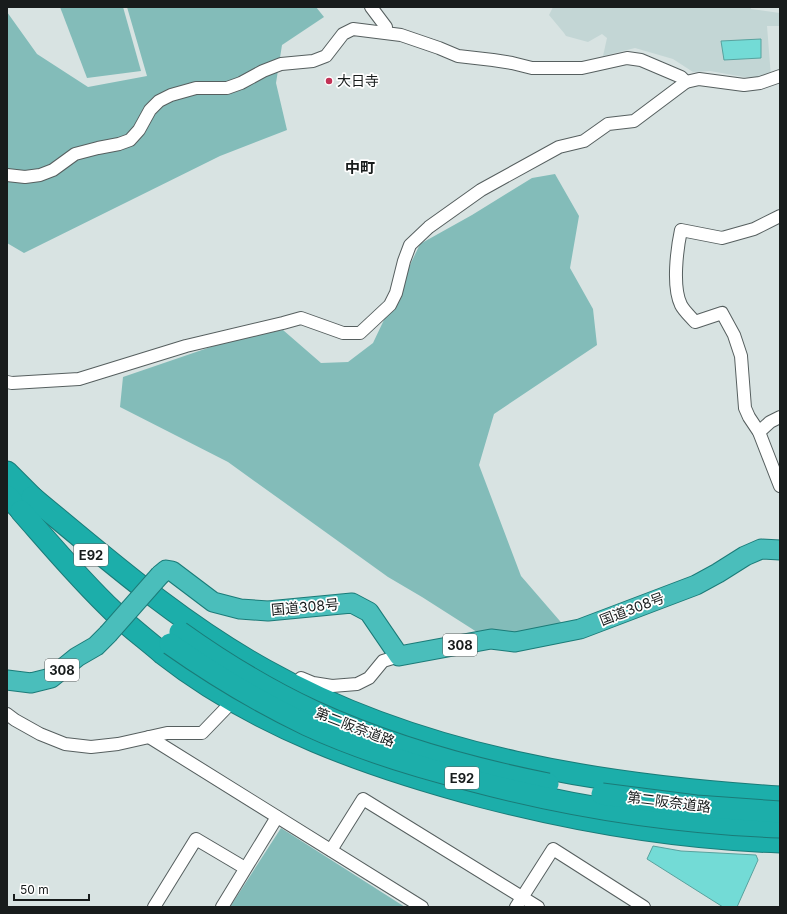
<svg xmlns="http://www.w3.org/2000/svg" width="787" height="914" font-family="Inter,'Noto Sans JP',sans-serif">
  <rect width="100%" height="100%" fill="#d8e3e2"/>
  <polygon fill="#c3d6d5" points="553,7 751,7 751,9 780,13 780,26 767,26 771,77 744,77 710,71 693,72 673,59 635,48 603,56 607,38 602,34 588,42 566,36 564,33 549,15"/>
  <g fill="#83bcb9">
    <polygon points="60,7 123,7 141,71 87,78"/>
    <polygon points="127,7 316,7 324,17 282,45 276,83 287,130 220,156 24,253 7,243 7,12 37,54 88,87 147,76"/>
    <polygon points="555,174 579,216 570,268 593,309 597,345 494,414 479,465 521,576 572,635 532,649 502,648 422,597 388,577 228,462 120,407 123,377 237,338 283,330 321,363 348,362 373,343 420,244 472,215 532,178"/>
    <polygon points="281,828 405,907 230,907"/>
  </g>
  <g fill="#73dbd6" stroke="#58a29e">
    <polygon points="761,39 761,58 724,60 721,41"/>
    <polygon points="653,846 681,851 756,855 758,860 737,907 723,907 647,859"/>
  </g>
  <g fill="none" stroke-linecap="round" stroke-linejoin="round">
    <g stroke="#565f5f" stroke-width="14">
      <g id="minor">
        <polyline points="371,7 386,27"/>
        <polyline points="7,175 25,177 40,175 53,170 75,154 98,148 119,144 130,140 139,130 150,110 159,101 171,95 196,88 227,88 241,83 263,71 281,64 313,61 326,56 343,34 353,29 401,35 439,48 458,56 493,60 512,63 532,68 582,68 627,58 641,60 681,77 686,82"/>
        <path d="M 780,216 L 754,229 L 722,238 L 681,230 C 677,249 672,287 681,305 C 684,311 691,317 695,322 L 722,313 L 734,335 L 741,356 L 745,408 L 749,417 L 759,432 L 780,486"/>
        <polyline points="7,382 12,383 79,379 186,346 283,323 301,318 343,333 360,333 390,305 396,293 404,261 410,245 429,227 481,190 559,147 584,141 608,124 634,121 686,82 699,79 744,85 760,83 780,76"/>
        <polyline points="759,432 770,422 780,417"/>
        <polyline points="301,678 313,683 332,686 357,684 369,678 383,661 399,656"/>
        <polyline points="7,714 15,720 40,734 65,744 91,747 118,744 167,733 202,733 229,705"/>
        <polyline points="149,737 422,907"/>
        <polyline points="331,850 363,799 538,907"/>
        <polyline points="154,907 196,839 245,868"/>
        <polyline points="222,907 277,817"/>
        <polyline points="516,907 553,849 644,907"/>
      </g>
    </g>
    <g stroke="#1b7b78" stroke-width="21">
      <g id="trunk">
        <polyline points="160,575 166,570 172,571 213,602 240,609 268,611 352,603 369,612 399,656 491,639 515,642 580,629 696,585 718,573 745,556 761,549 780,550"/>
        <polyline points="7,680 31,683 51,678 77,657 96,646 108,634"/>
      </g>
    </g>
    <g stroke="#1b7b78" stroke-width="23">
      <g id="motorway">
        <polyline points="7,472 42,507"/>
        <polyline points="7,496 31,520"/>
        <path d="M 32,497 C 107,559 180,623 265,670 C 420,757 605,786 780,797"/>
        <path d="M 21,511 C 51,545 81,581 114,612 C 129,627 147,640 163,654 C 256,727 370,767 483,797 C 580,822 680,839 780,842"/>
      </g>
    </g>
    <use href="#minor" stroke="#fff" stroke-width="12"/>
    <use href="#trunk" stroke="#4abebb" stroke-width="19"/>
    <use href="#motorway" stroke="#1caeaa" stroke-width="21"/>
    <g stroke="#1b7b78" stroke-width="21" stroke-linecap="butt">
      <polyline id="trunk-bridge" points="108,634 160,575"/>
    </g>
    <g stroke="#1b7b78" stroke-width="23" stroke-linecap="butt">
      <g id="motorway-bridge">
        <path d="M 180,632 C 222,662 266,689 313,711 C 387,745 468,768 548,784"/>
        <path d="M 170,644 C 214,675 259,702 307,725 C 359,749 414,766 470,780 C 571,807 675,823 780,827"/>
        <polyline points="602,794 696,806 780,812"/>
      </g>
    </g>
    <use href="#trunk-bridge" stroke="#4abebb" stroke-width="19"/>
    <use href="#motorway-bridge" stroke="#1caeaa" stroke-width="21"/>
  </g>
  <circle fill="#c23256" stroke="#fff" stroke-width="1.5" cx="329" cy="81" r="4"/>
  <g text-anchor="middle" stroke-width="3.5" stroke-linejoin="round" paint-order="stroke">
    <g fill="#fff" stroke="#5d6060" stroke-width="1">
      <rect x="74" y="544" width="34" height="22" rx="3"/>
      <rect x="443" y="634" width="34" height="22" rx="3"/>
      <rect x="45" y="659" width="34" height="22" rx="3"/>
      <rect x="445" y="767" width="34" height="22" rx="3"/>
    </g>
    <g font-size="13" font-weight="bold" fill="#181c1c">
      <text x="91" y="560">E92</text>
      <text x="460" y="650">308</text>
      <text x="62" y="675">308</text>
      <text x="462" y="783">E92</text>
    </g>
    <g font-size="14" fill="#181c1c" stroke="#fff" text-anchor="start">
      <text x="337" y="86">大日寺</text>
    </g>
    <g font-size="14" fill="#181c1c" stroke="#fff">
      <text transform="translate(305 607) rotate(-5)" y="5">国道308号</text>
      <text transform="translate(632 609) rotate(-21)" y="5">国道308号</text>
      <text transform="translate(355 727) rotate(21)" y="5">第二阪奈道路</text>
      <text transform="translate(669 802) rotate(7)" y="5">第二阪奈道路</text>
    </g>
    <g font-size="15" font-weight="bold" fill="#181c1c" stroke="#fff">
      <text x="360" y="173">中町</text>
    </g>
  </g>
  <rect width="787" height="914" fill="none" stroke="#181c1c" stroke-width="16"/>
  <path d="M14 894v6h75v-6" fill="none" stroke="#181c1c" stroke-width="2"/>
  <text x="20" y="894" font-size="12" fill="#181c1c" stroke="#ffffff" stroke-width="3" paint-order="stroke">50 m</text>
</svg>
